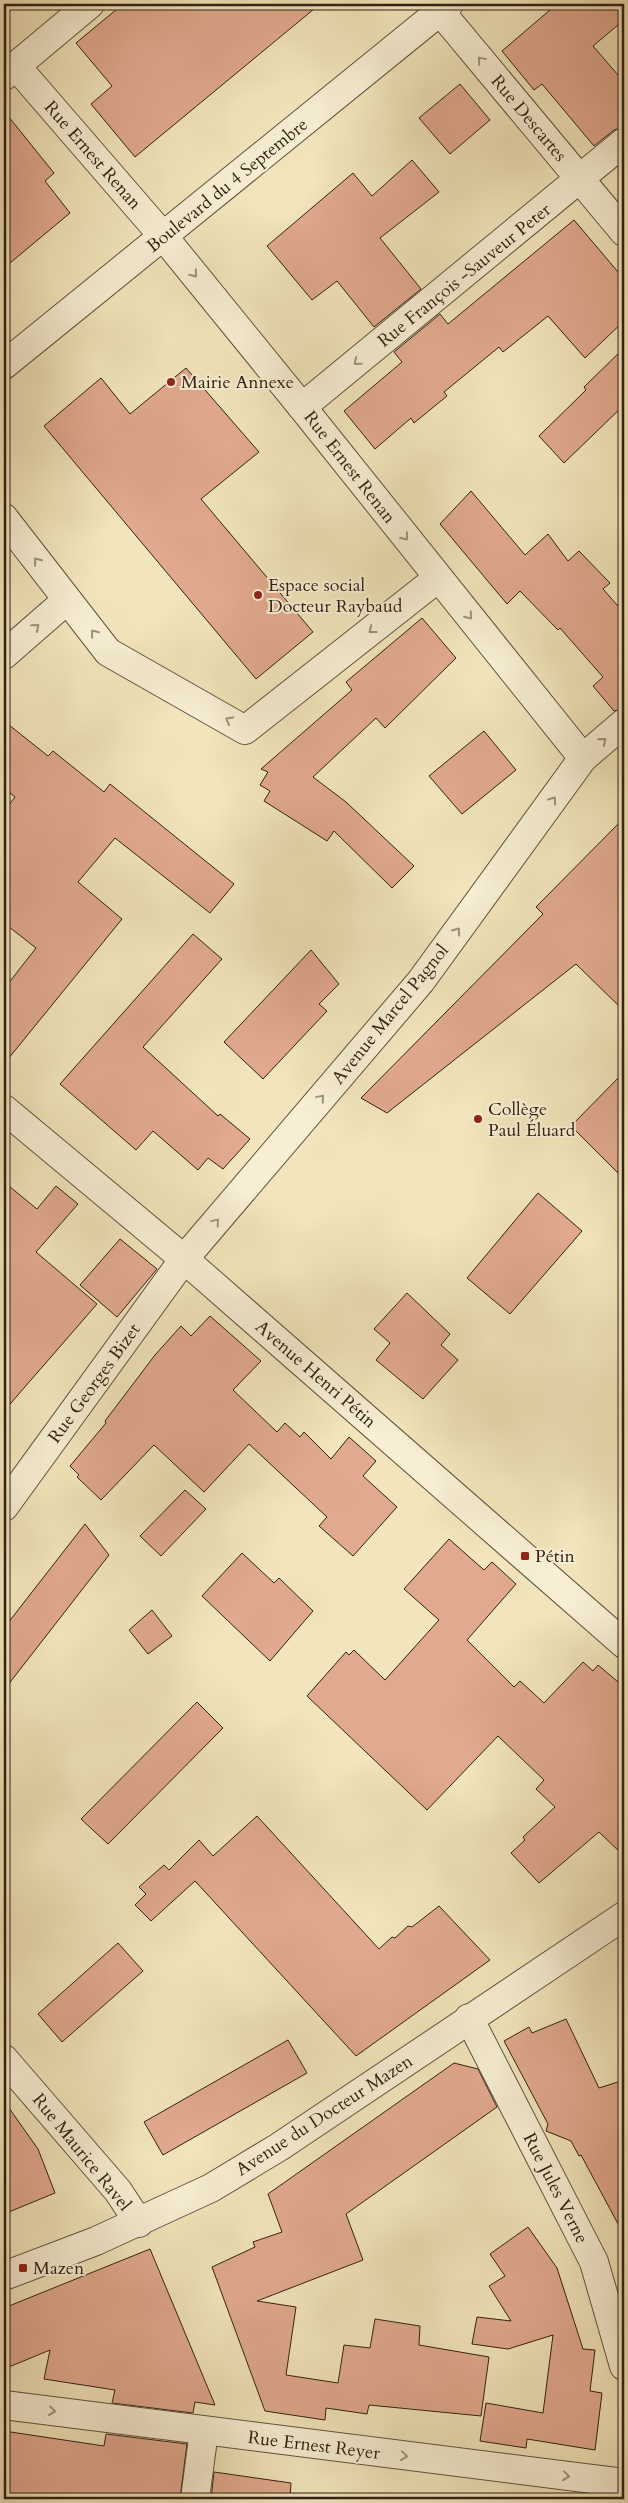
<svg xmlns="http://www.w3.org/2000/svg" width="628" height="2503" font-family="Cardo,serif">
  <rect width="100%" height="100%" fill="#f2e5bb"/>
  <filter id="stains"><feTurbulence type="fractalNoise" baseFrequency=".004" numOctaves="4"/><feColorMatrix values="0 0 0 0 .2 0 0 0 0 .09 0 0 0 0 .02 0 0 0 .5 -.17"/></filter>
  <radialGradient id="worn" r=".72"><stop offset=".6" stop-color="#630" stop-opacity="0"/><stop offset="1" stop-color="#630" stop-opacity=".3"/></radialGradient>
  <g fill="#e1a98e" stroke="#302114">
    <polygon points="123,4 320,4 135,157 91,104 112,86 76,43"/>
    <polygon points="557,4 624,4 624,20 593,46 624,82 624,127 614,130 594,146 542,84 534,90 502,51"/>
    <polygon points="460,84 490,120 450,154 419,118"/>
    <polygon points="4,111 54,173 45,181 70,213 4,268"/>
    <polygon points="412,160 439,192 380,238 421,289 374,327 337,281 312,300 267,246 353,173 372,196"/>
    <polygon points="574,220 624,279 624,321 585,358 548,316 503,352 499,347 444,392 447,396 414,423 411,418 375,449 344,411 402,362 394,352 440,314 448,324"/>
    <polygon points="624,348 624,405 564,463 539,436 586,390 584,387"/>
    <polygon points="186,368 259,452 201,499 313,632 256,679 44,426 101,378 130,414"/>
    <polygon points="471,491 525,555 548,534 568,561 579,551 610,583 603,589 624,613 624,708 614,711 593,686 603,677 560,628 558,630 520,591 507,604 440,524"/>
    <polygon points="422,618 456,658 385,728 376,718 313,777 346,802 414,866 392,888 334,831 327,841 264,801 270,791 260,785 268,772 261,769 352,690 346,682"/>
    <polygon points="4,721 48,756 53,751 104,792 110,784 234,884 210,913 115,838 78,882 122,919 4,1064 4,989 36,948 4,923 4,811 15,797 4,788"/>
    <polygon points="484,731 516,770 462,814 429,776"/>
    <polygon points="624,818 624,1011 576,964 387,1113 361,1098 543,914 536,907"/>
    <polygon points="193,934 222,959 143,1047 218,1116 220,1114 250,1139 223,1169 208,1158 198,1170 153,1131 136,1150 60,1084"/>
    <polygon points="311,950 339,984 319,1004 327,1011 263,1079 224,1042"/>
    <polygon points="624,1072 624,1179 571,1126"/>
    <polygon points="4,1182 37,1209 56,1186 78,1204 36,1252 97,1304 4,1411"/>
    <polygon points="538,1193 582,1231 510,1314 467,1278"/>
    <polygon points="120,1239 157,1269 117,1317 80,1285"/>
    <polygon points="407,1293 450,1334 441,1345 458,1360 423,1399 376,1360 390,1343 374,1329"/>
    <polygon points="210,1316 261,1361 233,1390 277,1432 285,1423 300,1437 304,1432 331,1459 349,1437 376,1461 363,1476 397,1507 353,1556 319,1526 327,1517 249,1444 204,1492 154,1445 101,1500 77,1477 79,1475 70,1466 106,1423 105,1421 155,1355 181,1326 191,1336"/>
    <polygon points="185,1490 206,1509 161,1556 140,1536"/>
    <polygon points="85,1524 109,1555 4,1690 4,1628"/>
    <polygon points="449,1539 484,1570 492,1562 516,1584 467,1640 514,1687 520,1681 544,1703 583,1662 593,1671 598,1665 624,1687 624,1856 599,1832 539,1883 511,1853 525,1840 523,1837 555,1807 536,1789 544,1780 498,1736 427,1810 307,1696 346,1652 349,1655 354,1650 385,1680 439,1620 404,1589"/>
    <polygon points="242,1553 274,1583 279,1578 313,1611 270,1661 202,1596"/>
    <polygon points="152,1610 172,1636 148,1654 129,1630"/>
    <polygon points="197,1702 223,1728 108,1844 81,1819"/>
    <polygon points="257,1816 379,1949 392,1937 395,1938 408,1926 412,1927 439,1906 490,1960 356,2056 195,1881 151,1921 135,1905 146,1894 139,1887 164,1865 169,1870 199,1840 213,1856"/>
    <polygon points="118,1943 143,1971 62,2042 38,2014"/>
    <polygon points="566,2019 599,2088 624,2080 624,2235 581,2155 579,2156 571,2141 546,2131 548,2124 504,2041 529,2027 532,2033"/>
    <polygon points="288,2040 307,2073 163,2155 144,2122"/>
    <polygon points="454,2063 478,2069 497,2107 346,2214 363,2260 257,2301 296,2307 286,2375 338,2383 344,2345 370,2348 375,2319 420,2326 419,2345 489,2357 481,2416 369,2405 367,2414 326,2408 325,2420 265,2411 212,2267 255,2247 253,2242 282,2232 268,2194"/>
    <polygon points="4,2101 38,2149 55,2193 4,2214"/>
    <polygon points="528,2227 557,2268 583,2349 595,2350 590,2391 602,2393 595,2450 527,2439 526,2448 480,2441 486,2403 543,2413 553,2335 508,2349 472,2344 477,2317 511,2321 489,2286 505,2276 490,2254"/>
    <polygon points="150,2249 215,2405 195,2402 193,2413 112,2403 115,2390 44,2379 50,2350 4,2369 4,2308"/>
    <polygon points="4,2431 104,2446 106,2434 187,2444 180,2498 146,2494 145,2499 4,2499"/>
    <polygon points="214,2472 291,2483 290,2499 211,2499"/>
  </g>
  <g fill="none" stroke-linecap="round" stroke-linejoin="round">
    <g stroke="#60523e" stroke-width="30">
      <g id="minor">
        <polyline points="434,4 624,232"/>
        <polyline points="16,66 163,236 302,407 583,758"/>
        <polyline points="4,76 90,4"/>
        <polyline points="4,365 449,4"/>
        <polyline points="302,407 624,142"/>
        <polyline points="4,518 108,652 245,730 438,578"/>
        <polyline points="4,655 67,600"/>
        <polyline points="4,1109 184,1259 624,1644"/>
        <polyline points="4,1507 184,1259 421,981 583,758 624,723"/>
        <polyline points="469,2018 594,2262 624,2366"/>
        <polyline points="4,2059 118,2191 139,2223"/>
        <polyline points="4,2276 96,2241 211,2188 279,2147 624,1916"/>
        <polyline points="4,2405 624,2483"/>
        <polyline points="195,2499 204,2431"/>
      </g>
    </g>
    <use href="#minor" stroke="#f7eed3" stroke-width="28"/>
  </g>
  <defs><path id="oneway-chevron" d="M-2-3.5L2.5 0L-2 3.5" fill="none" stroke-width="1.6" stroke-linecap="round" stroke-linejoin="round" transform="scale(1.25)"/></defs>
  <g stroke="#9d927d">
    <use href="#oneway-chevron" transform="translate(481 60) rotate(-130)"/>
    <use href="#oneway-chevron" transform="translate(194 274) rotate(51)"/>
    <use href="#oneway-chevron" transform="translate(357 362) rotate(141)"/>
    <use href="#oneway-chevron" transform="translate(405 537) rotate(52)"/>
    <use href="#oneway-chevron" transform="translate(37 561) rotate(-128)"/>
    <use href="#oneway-chevron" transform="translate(469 616) rotate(51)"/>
    <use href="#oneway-chevron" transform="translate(36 627) rotate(-41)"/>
    <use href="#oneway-chevron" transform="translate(372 630) rotate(142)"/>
    <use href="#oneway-chevron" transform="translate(94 633) rotate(-128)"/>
    <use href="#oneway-chevron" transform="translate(229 720) rotate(-150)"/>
    <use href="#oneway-chevron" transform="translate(603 741) rotate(-41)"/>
    <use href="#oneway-chevron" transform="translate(553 800) rotate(-54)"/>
    <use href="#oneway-chevron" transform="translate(457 931) rotate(-54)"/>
    <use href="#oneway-chevron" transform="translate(321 1098) rotate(-50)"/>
    <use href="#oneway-chevron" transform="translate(216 1222) rotate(-50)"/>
    <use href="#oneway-chevron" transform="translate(52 2411) rotate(7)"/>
    <use href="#oneway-chevron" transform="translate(404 2456) rotate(7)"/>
    <use href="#oneway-chevron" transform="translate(566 2476) rotate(7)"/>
  </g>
  <g fill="#8f2418" stroke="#f7eed3" stroke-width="2">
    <circle cx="171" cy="382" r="5"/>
    <circle cx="258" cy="595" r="5"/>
    <circle cx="478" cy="1119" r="5"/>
    <rect x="520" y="1551" width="10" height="10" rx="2.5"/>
    <rect x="18" y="2263" width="10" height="10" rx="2.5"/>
  </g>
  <g text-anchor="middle" stroke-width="4" stroke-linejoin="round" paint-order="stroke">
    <g font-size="18" fill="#302114" stroke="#f7eed3">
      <text transform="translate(529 118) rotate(50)" y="6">Rue Descartes</text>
      <text transform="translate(93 155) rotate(49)" y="6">Rue Ernest Renan</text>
      <text transform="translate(227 185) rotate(-39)" y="6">Boulevard du 4 Septembre</text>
      <text transform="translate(464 275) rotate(-39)" y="6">Rue François -Sauveur Peter</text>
      <text transform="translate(350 467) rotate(52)" y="6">Rue Ernest Renan</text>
      <text transform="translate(390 1014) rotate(-51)" y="6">Avenue Marcel Pagnol</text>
      <text transform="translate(316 1374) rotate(41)" y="6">Avenue Henri Pétin</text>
      <text transform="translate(94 1383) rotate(-54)" y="6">Rue Georges Bizet</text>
      <text transform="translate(324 2115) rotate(-33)" y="6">Avenue du Docteur Mazen</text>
      <text transform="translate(82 2152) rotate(51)" y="6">Rue Maurice Ravel</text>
      <text transform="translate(556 2188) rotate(63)" y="6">Rue Jules Verne</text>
      <text transform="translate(314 2445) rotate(7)" y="6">Rue Ernest Reyer</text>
    </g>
    <g font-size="18" fill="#302114" stroke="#f7eed3" text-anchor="start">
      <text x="181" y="388">Mairie Annexe</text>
      <text x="268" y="591">Espace social<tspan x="268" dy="21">Docteur Raybaud</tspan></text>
      <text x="488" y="1115">Collège<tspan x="488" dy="21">Paul Éluard</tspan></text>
      <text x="535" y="1562">Pétin</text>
      <text x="33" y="2274">Mazen</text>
    </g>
  </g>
  <rect width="628" height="2503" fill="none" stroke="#f2e5bb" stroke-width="20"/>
  <rect x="5" y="5" width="618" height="2493" fill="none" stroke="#302114" stroke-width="2.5"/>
  <rect x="10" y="10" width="608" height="2483" fill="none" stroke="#302114"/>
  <rect width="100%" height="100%" filter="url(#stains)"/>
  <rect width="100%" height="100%" fill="url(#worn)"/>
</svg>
